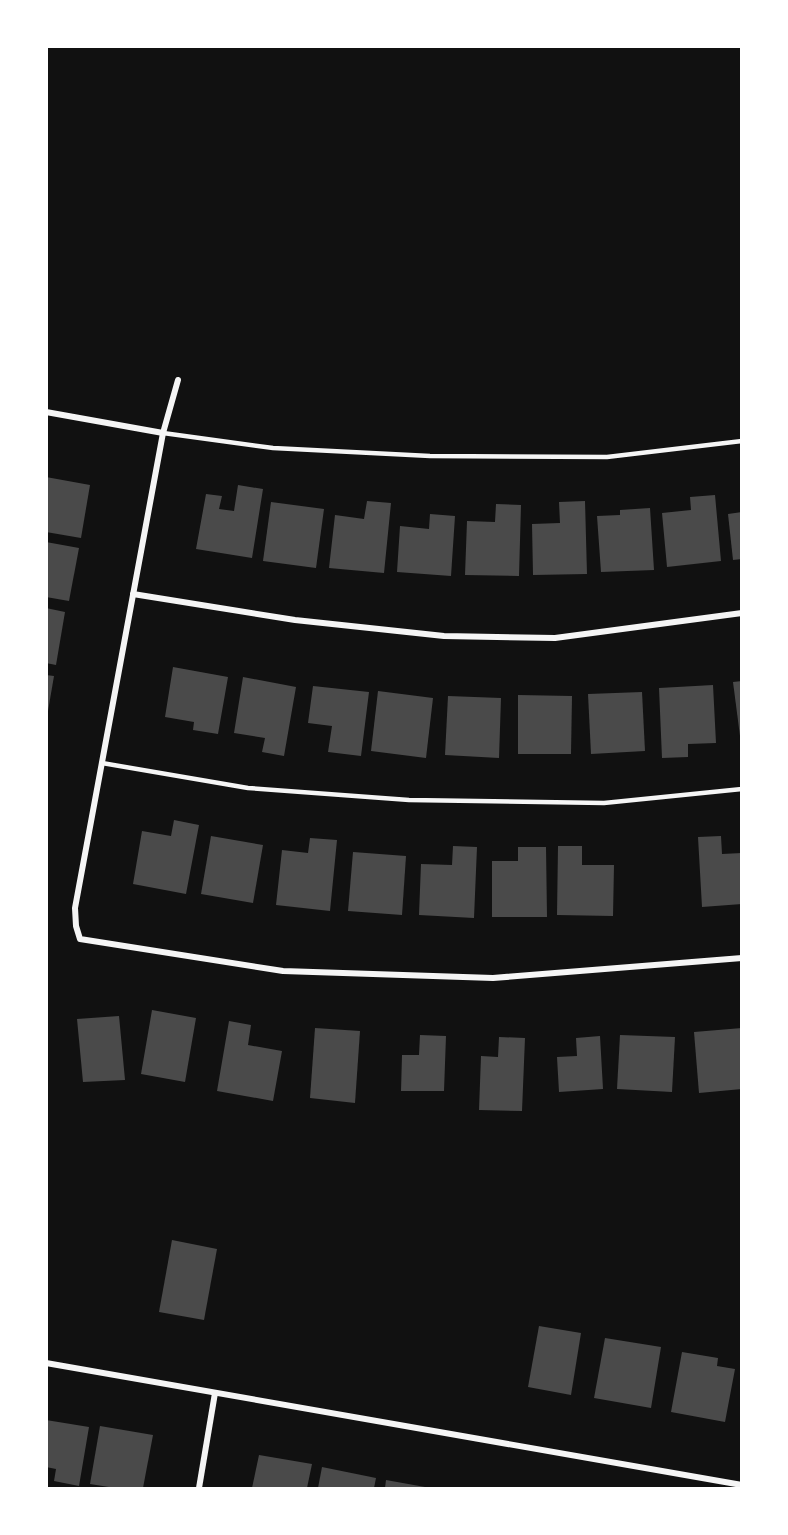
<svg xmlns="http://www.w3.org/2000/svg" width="788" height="1535" font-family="'Source Sans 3',sans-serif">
  <rect width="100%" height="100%" fill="#111"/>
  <g fill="#4a4a4a">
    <polygon points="46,477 90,485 81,538 46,532"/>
    <polygon points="238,485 263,489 252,558 196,549 206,494 222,496 219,509 234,511"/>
    <polygon points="715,495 721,561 667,567 662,513 691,510 690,497"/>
    <polygon points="367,501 391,503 384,573 329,568 335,515 364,519"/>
    <polygon points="585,501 587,574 533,575 532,524 560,523 559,502"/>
    <polygon points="271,502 324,509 316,568 263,561"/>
    <polygon points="496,504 521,505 519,576 465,575 467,521 495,522"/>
    <polygon points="650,508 654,570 601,572 597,516 620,515 620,510"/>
    <polygon points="742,512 742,559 733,560 728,514"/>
    <polygon points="430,514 455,516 451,576 397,572 400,526 429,529"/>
    <polygon points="46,542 79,548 69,601 46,597"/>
    <polygon points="46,608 65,612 56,665 46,663"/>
    <polygon points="173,667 228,677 218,734 193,730 194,722 165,717"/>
    <polygon points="46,675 54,676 48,711 46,711"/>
    <polygon points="243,677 296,687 284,756 262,752 265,738 234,733"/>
    <polygon points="742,681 742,736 740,736 733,682"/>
    <polygon points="713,685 716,743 688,744 688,757 662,758 659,688"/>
    <polygon points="313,686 369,692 361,756 328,752 332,726 308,723"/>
    <polygon points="378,691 433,698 426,758 371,751"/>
    <polygon points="642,692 645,751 591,754 588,694"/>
    <polygon points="518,695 572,696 571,754 518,754"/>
    <polygon points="448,696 501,698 499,758 445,755"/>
    <polygon points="174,820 199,825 186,894 133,884 142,831 171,836"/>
    <polygon points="211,836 263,845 253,903 201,894"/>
    <polygon points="721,836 722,854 742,853 742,904 702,907 698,837"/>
    <polygon points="310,838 337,840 330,911 276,905 282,850 308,853"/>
    <polygon points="453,846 477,847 474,918 419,915 421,864 452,865"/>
    <polygon points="558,846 582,846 582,865 614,865 613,916 557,915"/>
    <polygon points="518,847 546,847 547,917 492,917 492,861 518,861"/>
    <polygon points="353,852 406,856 402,915 348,911"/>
    <polygon points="152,1010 196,1018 185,1082 141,1074"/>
    <polygon points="119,1016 125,1080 83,1082 77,1019"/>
    <polygon points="229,1021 251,1025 248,1045 282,1051 273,1101 217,1091"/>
    <polygon points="315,1028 360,1031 355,1103 310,1098"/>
    <polygon points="742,1028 742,1089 699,1093 694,1032"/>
    <polygon points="420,1035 446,1036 444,1091 401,1091 402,1055 419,1055"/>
    <polygon points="620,1035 675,1037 672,1092 617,1089"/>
    <polygon points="600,1036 603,1089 559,1092 557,1057 577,1056 576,1038"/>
    <polygon points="499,1037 525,1038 522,1111 479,1110 481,1056 498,1057"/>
    <polygon points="172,1240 217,1249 204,1320 159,1312"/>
    <polygon points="539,1326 581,1333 571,1395 528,1387"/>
    <polygon points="605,1338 661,1347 651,1408 594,1398"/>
    <polygon points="682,1352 718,1358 717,1366 735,1369 725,1422 671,1412"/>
    <polygon points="46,1420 89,1427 79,1486 54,1481 56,1469 46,1467"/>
    <polygon points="100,1426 153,1435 143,1488 115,1488 90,1484"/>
    <polygon points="259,1455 312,1464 307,1488 252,1488"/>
    <polygon points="322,1467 376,1478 374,1488 318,1488"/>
    <polygon points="386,1480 425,1487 425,1488 385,1488"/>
  </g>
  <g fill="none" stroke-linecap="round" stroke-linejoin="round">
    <g stroke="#f5f5f5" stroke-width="4.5">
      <polyline points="163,433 273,448 430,456 607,457 742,441"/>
      <polyline points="102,763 248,788 409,800 604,803 742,789"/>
    </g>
    <g stroke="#f5f5f5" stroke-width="6">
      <polyline points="178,380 163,433 75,908 76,926 80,939 283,971 493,978 742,958"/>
      <polyline points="46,412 163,433"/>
      <polyline points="133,594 295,620 444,636 555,638 742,613"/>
      <polyline points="46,1363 742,1485"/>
      <polyline points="199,1488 215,1393"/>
    </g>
  </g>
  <rect width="788" height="1535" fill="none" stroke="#ffffff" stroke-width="96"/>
</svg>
